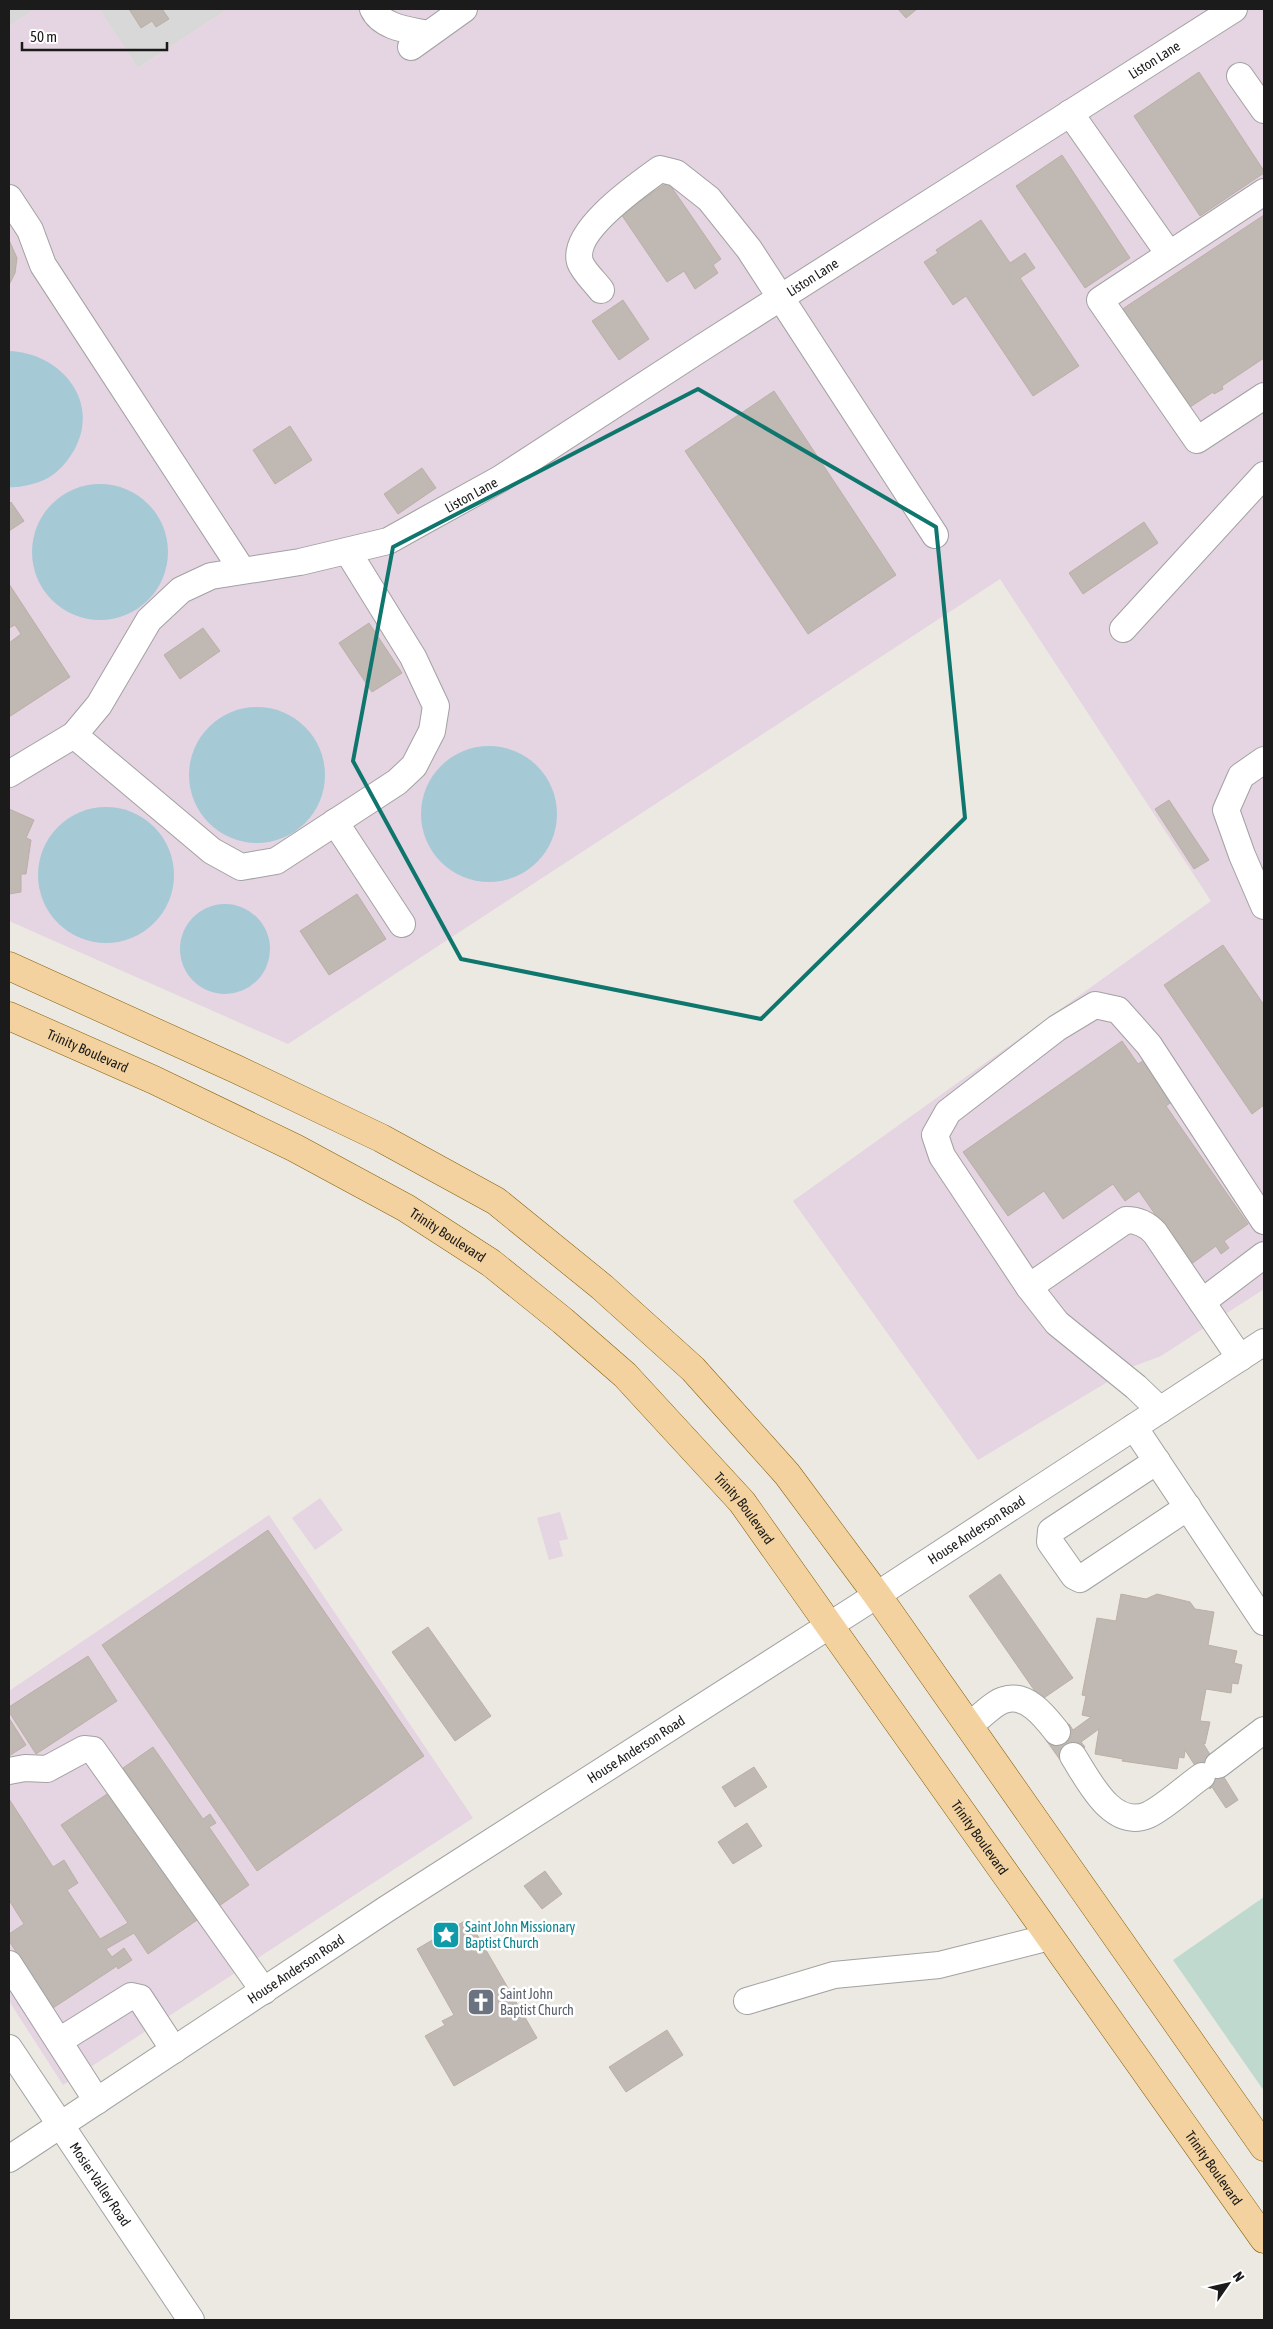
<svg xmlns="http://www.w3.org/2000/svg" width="1273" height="2329" font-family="'Asap Condensed',sans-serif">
  <rect width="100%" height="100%" fill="#ece9e2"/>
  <g fill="#d9d8d8">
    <polygon points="9,9 35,9 9,26"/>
    <polygon points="99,9 228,9 138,68"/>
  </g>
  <g fill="#e5d4e1">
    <polygon points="35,9 99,9 138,68 228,9 1264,9 1264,1289 1161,1356 1134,1366 978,1460 793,1201 1211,901 1000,579 288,1044 9,921 9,26"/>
    <polygon points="320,1498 343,1530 315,1550 292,1518"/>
    <polygon points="560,1512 568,1539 559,1541 563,1556 549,1560 537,1518"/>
    <polygon points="269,1515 473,1818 63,2085 9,2001 9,1691"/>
  </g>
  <polygon fill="#c0d9ce" points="1264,1897 1264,2091 1173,1960"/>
  <g fill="#a5cad6">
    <path d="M 9,351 C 62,353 102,403 73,452 C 65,465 54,477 39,482 C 29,485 19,488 9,487 Z"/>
    <circle cx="100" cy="552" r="68"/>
    <circle cx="257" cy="775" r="68"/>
    <circle cx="489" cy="814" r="68"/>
    <circle cx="106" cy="875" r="68"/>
    <circle cx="225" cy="949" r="45"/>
  </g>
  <g fill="#c0b8b2" stroke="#bcb0a5">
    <polygon points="129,9 162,9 169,19 156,27 152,21 141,28"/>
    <polygon points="898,9 917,9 906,18"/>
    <polygon points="1199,72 1264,171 1264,173 1200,216 1134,116"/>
    <polygon points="1062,155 1130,258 1085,288 1016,186"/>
    <polygon points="668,182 721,259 713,265 718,273 695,289 684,271 667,282 621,214"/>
    <polygon points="1264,215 1264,358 1222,386 1223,389 1214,394 1213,392 1184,411 1118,312"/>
    <polygon points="981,220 1010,263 1025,253 1035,268 1020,278 1079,366 1033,396 966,296 953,305 924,262 938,253 936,250"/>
    <polygon points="9,240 17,258 15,273 9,285"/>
    <polygon points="623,300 649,339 619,360 592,321"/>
    <polygon points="774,391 896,575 808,634 685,451"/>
    <polygon points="290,426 312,460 275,484 253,450"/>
    <polygon points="422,468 436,488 398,514 384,494"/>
    <polygon points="11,502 24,521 9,531 9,504"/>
    <polygon points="1144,522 1158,543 1083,594 1069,573"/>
    <polygon points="9,584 70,677 9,717 9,643 21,634 15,625 9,628"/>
    <polygon points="369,623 402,673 372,692 339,643"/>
    <polygon points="203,628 220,651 180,679 164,655"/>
    <polygon points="1169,800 1209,860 1194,869 1155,809"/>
    <polygon points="9,809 34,820 26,838 31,840 26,874 21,874 21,892 9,894"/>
    <polygon points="357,894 386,939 329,975 300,931"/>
    <polygon points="1223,945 1264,1005 1264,1105 1252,1114 1164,985"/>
    <polygon points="1122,1041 1138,1064 1149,1057 1177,1098 1166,1106 1248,1224 1224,1241 1229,1248 1221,1254 1216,1246 1190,1265 1139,1191 1125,1201 1113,1184 1063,1219 1044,1191 1008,1216 963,1152"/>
    <polygon points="268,1530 424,1756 257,1871 102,1645"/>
    <polygon points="1000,1574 1073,1678 1041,1700 969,1596"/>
    <polygon points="1121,1594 1146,1599 1157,1594 1190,1602 1195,1609 1214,1612 1208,1645 1237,1651 1234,1663 1242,1665 1238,1684 1232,1683 1231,1693 1206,1689 1200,1721 1210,1722 1205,1744 1203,1743 1238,1800 1226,1808 1212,1787 1210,1789 1185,1750 1184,1758 1179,1757 1177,1769 1122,1761 1123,1759 1095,1754 1099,1729 1081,1742 1085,1747 1063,1764 1046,1740 1069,1724 1073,1730 1091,1717 1082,1715 1086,1696 1082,1695 1097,1618 1116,1621"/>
    <polygon points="428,1627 491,1716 455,1741 392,1652"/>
    <polygon points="88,1656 117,1701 36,1754 9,1712 9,1707"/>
    <polygon points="9,1718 26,1745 9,1756"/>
    <polygon points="153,1747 203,1819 210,1814 216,1823 209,1827 249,1885 219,1906 123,1768"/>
    <polygon points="754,1767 767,1787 735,1807 722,1787"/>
    <polygon points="113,1790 200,1918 148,1954 134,1933 106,1949 112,1957 124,1948 132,1960 118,1969 117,1966 53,2008 9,1941 9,1934 24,1924 9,1900 9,1799 53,1867 64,1860 78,1883 67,1890 100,1939 128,1923 61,1825"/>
    <polygon points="747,1823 762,1846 733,1864 718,1842"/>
    <polygon points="545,1871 562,1894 542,1909 524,1886"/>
    <polygon points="468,1919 537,2038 454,2086 425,2036 445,2025 442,2021 454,2015 417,1949"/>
    <polygon points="667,2030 683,2055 626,2092 609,2067"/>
  </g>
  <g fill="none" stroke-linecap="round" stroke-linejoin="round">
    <g stroke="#a2a2a2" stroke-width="28">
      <g id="minor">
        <path d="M 373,9 C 382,28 410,30 428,34"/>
        <polyline points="411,47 464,9"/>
        <polyline points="1240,76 1264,110"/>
        <polyline points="1070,113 1169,254"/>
        <polyline points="1264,192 1100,300 1197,440 1264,396"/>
        <polyline points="9,198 30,230 43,265 242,570"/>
        <path d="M 601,290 C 595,282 583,271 580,262 C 571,231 638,185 660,169 L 676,173 L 709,199 L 749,249 L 935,535"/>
        <polyline points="1123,629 1264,475"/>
        <polyline points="74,735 212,851 241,867 276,861 397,782 414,766 432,731 436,706 413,657 348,552"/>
        <polyline points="1264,760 1241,776 1226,810 1242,855 1264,906"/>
        <path id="s1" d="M 9,774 L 74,735 L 99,705 L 149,620 L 181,590 L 211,576 L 300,562 L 388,541 L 422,522 L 500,479 L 703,347 L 1234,9"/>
        <polyline points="335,822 402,924"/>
        <path d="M 1029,1287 L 1126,1220 C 1138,1220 1147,1224 1155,1233 L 1240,1358"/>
        <polyline points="1202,1302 1264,1255"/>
        <polyline points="1160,1410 1136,1387 1057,1323 1029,1287 942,1156 935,1135 948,1112 1057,1028 1095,1005 1118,1010 1149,1045 1264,1221"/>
        <polyline points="1134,1427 1264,1622"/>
        <polyline points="1157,1461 1051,1531 1050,1542 1074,1576 1080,1579 1188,1507"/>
        <path d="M 970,1725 C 978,1719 995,1702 1004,1700 C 1027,1692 1046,1718 1057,1732"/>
        <path d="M 1073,1756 C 1089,1781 1112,1830 1148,1815 C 1165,1807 1186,1787 1202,1776"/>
        <polyline points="1218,1765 1264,1730"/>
        <polyline points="9,1771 25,1768 47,1769 84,1749 93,1750 264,1991"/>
        <polyline points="9,1964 97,2101"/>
        <polyline points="747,2001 834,1975 939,1965 1050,1937"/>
        <polyline points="59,2041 131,1996 140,1998 174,2050"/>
        <path id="s2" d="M 9,2048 L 191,2320"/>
        <path id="s3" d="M 9,2159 L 388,1908 L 877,1595 L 1264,1342"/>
      </g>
    </g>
    <g stroke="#87620c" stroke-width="29">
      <g id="major">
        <polyline points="9,966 236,1069 381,1138 496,1201 602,1287 693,1369 787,1474 877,1595 1264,2147"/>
        <path id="s4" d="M 9,1016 L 154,1080 L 295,1148 L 406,1208 L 491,1263 L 563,1321 L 625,1375 L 742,1502 L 1264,2239"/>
      </g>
    </g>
    <use href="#minor" stroke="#fff" stroke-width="26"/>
    <use href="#major" stroke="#f3d29f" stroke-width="28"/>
  </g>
  <path fill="none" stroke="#0f766e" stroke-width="4" stroke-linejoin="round" d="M 698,389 L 936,527 L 965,818 L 761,1019 L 461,959 L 353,761 L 393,547 Z"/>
  <defs>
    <g id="sight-square" transform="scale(1.4375)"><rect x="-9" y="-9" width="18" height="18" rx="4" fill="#0f9aa8" stroke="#fff"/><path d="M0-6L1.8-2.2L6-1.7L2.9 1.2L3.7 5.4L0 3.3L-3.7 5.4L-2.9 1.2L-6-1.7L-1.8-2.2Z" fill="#fff"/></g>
    <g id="church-square" transform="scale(1.4375)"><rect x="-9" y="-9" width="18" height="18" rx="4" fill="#6b7280" stroke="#fff"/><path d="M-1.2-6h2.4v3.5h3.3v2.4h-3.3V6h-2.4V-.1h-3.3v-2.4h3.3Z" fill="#fff"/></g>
  </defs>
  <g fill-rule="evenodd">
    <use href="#sight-square" x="446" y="1935"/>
    <use href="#church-square" x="481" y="2002"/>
  </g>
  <g text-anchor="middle" stroke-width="5" stroke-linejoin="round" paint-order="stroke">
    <g font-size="14" fill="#1b1b1b" stroke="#fff">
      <text dy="5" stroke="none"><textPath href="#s1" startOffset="1376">Liston Lane</textPath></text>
      <text dy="5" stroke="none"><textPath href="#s1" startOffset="971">Liston Lane</textPath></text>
      <text dy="5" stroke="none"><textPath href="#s1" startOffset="566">Liston Lane</textPath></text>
      <text dy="5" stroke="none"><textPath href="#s4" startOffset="86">Trinity Boulevard</textPath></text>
      <text dy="5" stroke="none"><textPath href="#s4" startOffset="491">Trinity Boulevard</textPath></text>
      <text dy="5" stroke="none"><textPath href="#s4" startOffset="896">Trinity Boulevard</textPath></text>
      <text dy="5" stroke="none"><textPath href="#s3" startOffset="1154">House Anderson Road</textPath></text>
      <text dy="5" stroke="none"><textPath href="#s3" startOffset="749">House Anderson Road</textPath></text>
      <text dy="5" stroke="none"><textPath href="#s4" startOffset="1301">Trinity Boulevard</textPath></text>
      <text dy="5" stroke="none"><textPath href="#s3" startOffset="344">House Anderson Road</textPath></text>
      <text dy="5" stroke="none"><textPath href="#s4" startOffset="1706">Trinity Boulevard</textPath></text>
      <text dy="5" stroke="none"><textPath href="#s2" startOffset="164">Mosier Valley Road</textPath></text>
    </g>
    <g font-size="14" fill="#0d838f" stroke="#fff" text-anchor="start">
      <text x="465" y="1932">Saint John Missionary<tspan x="465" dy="16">Baptist Church</tspan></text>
    </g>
    <g font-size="14" fill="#5b616d" stroke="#fff" text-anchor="start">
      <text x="500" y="1999">Saint John<tspan x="500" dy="16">Baptist Church</tspan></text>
    </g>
  </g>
  <rect width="1273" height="2329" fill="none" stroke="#1b1b1b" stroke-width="20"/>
  <g transform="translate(1228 2284) rotate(56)" stroke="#ffffff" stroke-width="4" paint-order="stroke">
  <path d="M0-4L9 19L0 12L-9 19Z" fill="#1b1b1b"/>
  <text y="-8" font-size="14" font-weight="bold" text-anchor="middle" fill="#1b1b1b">N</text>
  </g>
  <path d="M22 42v8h145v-8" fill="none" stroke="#1b1b1b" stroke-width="2.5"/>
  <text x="30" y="42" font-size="15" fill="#1b1b1b" stroke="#ffffff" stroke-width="4" paint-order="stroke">50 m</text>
</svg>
